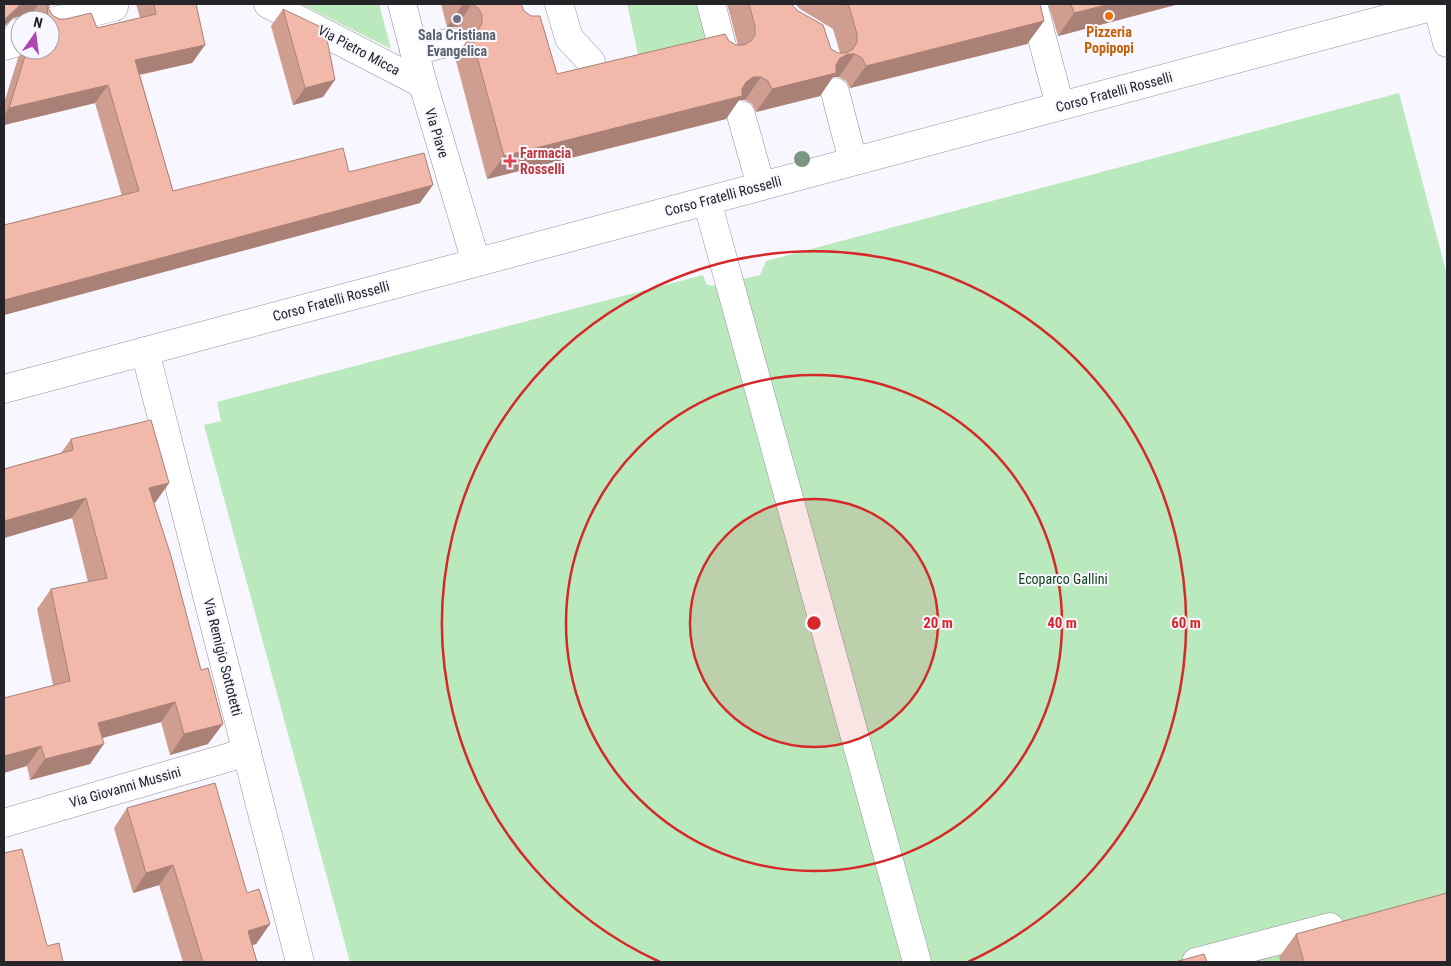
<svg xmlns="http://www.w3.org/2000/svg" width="1451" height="966" font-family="'Roboto Condensed',sans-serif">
  <rect width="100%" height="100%" fill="#f8f6ff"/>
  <g fill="#b9e9bd">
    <polygon points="301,4 379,4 391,49"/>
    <polygon points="627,4 702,4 715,53 642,72"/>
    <polygon points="1399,93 1447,275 1447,962 350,962 204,425 221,421 217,402 703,275 706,284 712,286 760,275 766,261"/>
  </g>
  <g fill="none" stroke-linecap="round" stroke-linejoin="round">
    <g stroke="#93909d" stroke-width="29">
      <g id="minor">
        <polyline points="268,4 423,84"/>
        <polyline points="402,4 423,84 476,262"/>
        <polyline points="559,4 569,38 591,62"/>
        <polyline points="711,4 724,53"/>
        <polyline points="1033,4 1060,106"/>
        <polyline points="50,22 114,7"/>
        <polyline points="4,46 12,44 20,32"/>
        <polyline points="414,51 451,42"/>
        <polyline points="835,92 853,161"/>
        <polyline points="741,115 761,186"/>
        <polyline points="707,201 917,962"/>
        <polyline points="145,351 300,962"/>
        <polyline points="4,389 1442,4"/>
        <polyline points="4,823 247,752"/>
        <polyline points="1196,962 1330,927"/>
      </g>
    </g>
    <g stroke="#93909d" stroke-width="29">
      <polyline id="major" points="1437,4 1447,43"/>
    </g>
    <use href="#minor" stroke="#fff" stroke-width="28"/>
    <use href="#major" stroke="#fff" stroke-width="28"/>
  </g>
  <circle fill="#7a9683" cx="802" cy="159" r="8"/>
  <g fill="#d09e91">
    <polygon points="4,4 51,4 50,6 48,7 52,15 59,19 97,28 140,18 136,4 196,4 205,45 192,63 140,75 173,191 349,172 420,203 4,315 4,225 122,196 95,103 4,125 4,103 18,58 23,50 50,50 50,20 29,20 28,19 21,16 13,18"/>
    <polygon points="441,4 521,4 521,5 557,74 729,41 736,45 738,45 727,4 791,4 831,49 838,53 840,53 833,29 800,9 795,4 1040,4 1044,21 1027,44 850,88 846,81 839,77 833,77 820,96 756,112 752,104 745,100 739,100 726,119 487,179 455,57 466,42 466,38 462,31 456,27 447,27"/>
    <polygon points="1048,4 1179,4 1058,36"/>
    <polygon points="283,9 323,97 293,105 271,26"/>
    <polygon points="71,439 169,483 154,503 208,744 170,755 161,722 102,738 90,764 30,780 27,766 53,685 37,609 51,589 88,582 72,518 4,538 4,469 61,453"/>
    <polygon points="127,808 247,893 270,924 256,944 252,945 257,962 183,962 159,885 133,893 114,828"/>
    <polygon points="1296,934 1447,962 1281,962 1279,957"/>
  </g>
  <g fill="#a98176">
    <polygon points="21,4 39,4 28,19 21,16 13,18 4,27 4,20"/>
    <polygon points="463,4 472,4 456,27 447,27"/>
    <polygon points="1110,4 1179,4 1058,36 1074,13"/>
    <polygon points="1044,21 1027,44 850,88 866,66"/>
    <polygon points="205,45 192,63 123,78 135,60"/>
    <polygon points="848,54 855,54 839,77 833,77 820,96 756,112 772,89 840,58"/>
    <polygon points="753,77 761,77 745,100 739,100 726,119 487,179 504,156 746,82"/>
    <polygon points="335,80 323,97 293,105 305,88"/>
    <polygon points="108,85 95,103 4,125 4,116 9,108"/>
    <polygon points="433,185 420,203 4,315 4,300"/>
    <polygon points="169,483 155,503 135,509 149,488"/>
    <polygon points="86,498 72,518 4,538 4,521"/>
    <polygon points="175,702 161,722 84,743 98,723"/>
    <polygon points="223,724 208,744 170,755 184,734"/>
    <polygon points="104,744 90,764 30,780 45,759"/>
    <polygon points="41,746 27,766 4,773 4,756"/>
    <polygon points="173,865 159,885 133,893 146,873"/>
    <polygon points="270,924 256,944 234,951 248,931"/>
  </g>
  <g fill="#f2b8a9" stroke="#a98176">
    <polygon points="4,4 21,4 4,20"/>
    <polygon points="44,4 48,4 48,7 52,15 59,19 66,19 91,13 97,28 156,14 154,4 196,4 205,45 135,60 173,191 343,148 349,172 424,153 433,185 4,300 4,225 139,191 108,85 9,108 27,50 50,50 50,20 46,20 48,15 47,6"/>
    <polygon points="463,4 521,4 524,11 531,16 540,16 557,74 725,34 729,41 736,45 744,45 751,41 755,35 755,26 749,4 791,4 798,11 823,25 831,49 838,53 846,53 853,49 857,42 857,34 849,6 845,4 1040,4 1044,21 866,66 862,58 855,54 848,54 840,58 836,65 836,73 772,89 768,81 761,77 753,77 746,82 742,89 742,96 504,156 471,34 478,30 482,24 482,15 478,8 472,4"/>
    <polygon points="1071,4 1110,4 1074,13"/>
    <polygon points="283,9 325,29 335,80 305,88"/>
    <polygon points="151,420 169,483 149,488 171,556 201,670 208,668 223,724 184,734 175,702 98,723 104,744 45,759 41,746 4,756 4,698 70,681 51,589 107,578 86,498 4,521 4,469 73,450 71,439"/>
    <polygon points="215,783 247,893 259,889 270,924 248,931 257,962 203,962 173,865 146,873 127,808"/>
    <polygon points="22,849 47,946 59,943 63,962 4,962 4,853"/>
    <polygon points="1447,893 1447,962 1304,962 1296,934"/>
    <polygon points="1204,954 1207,962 1175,962"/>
  </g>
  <circle cx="814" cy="623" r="124" fill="#d62828" fill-opacity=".12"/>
  <g fill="none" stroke="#d62828" stroke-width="2.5">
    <circle cx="814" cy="623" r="124"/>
    <circle cx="814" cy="623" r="248"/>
    <path d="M660 962A372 372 0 1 1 968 962"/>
  </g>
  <circle fill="#e8710a" stroke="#f8f6ff" stroke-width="2" cx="1109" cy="16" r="5"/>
  <circle fill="#6b7280" stroke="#f8f6ff" stroke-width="2" cx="457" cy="19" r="5"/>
  <path fill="#e0444e" stroke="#f8f6ff" stroke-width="2" d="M507.5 153.5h5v5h5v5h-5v5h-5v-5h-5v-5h5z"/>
  <g text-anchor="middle" stroke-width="4" stroke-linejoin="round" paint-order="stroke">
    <g font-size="14" font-weight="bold" fill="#c56008" stroke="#f8f6ff">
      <text x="1109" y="37">Pizzeria<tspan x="1109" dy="16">Popipopi</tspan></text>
    </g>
    <g font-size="14" font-weight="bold" fill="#5b616d" stroke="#f8f6ff">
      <text x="457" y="40">Sala Cristiana<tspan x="457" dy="16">Evangelica</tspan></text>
    </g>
    <g font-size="14" fill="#252429" stroke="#f8f6ff">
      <text transform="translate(359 50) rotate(28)" y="5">Via Pietro Micca</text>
      <text transform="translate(1114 92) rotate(-15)" y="5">Corso Fratelli Rosselli</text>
      <text transform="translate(437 133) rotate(73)" y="5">Via Piave</text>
      <text transform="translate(723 196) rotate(-15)" y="5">Corso Fratelli Rosselli</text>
      <text transform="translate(331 301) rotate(-15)" y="5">Corso Fratelli Rosselli</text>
      <text transform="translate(223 657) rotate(76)" y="5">Via Remigio Sottotetti</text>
      <text transform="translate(125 787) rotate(-16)" y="5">Via Giovanni Mussini</text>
    </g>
    <g font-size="14" font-weight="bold" fill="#be3a42" stroke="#f8f6ff" text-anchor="start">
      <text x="520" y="158">Farmacia<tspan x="520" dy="16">Rosselli</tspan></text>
    </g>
    <g font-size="14" fill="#12471d" stroke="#f8f6ff">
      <text x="1063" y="584">Ecoparco Gallini</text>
    </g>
  </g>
  <circle cx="814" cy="623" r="8" fill="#d62828" stroke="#f8f6ff" stroke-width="2.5"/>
  <g font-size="15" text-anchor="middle" font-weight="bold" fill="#d62828" stroke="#f8f6ff" stroke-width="4" stroke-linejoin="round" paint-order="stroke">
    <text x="938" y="628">20 m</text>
    <text x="1062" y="628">40 m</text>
    <text x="1186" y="628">60 m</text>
  </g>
  <rect width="1451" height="966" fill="none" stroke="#252429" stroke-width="10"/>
  <g transform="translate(35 35) rotate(14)"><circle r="24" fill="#f8f6ff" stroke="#a4a2a9"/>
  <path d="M0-4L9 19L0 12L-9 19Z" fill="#ac49b0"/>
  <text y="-8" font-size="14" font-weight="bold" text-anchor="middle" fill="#252429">N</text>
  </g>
</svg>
